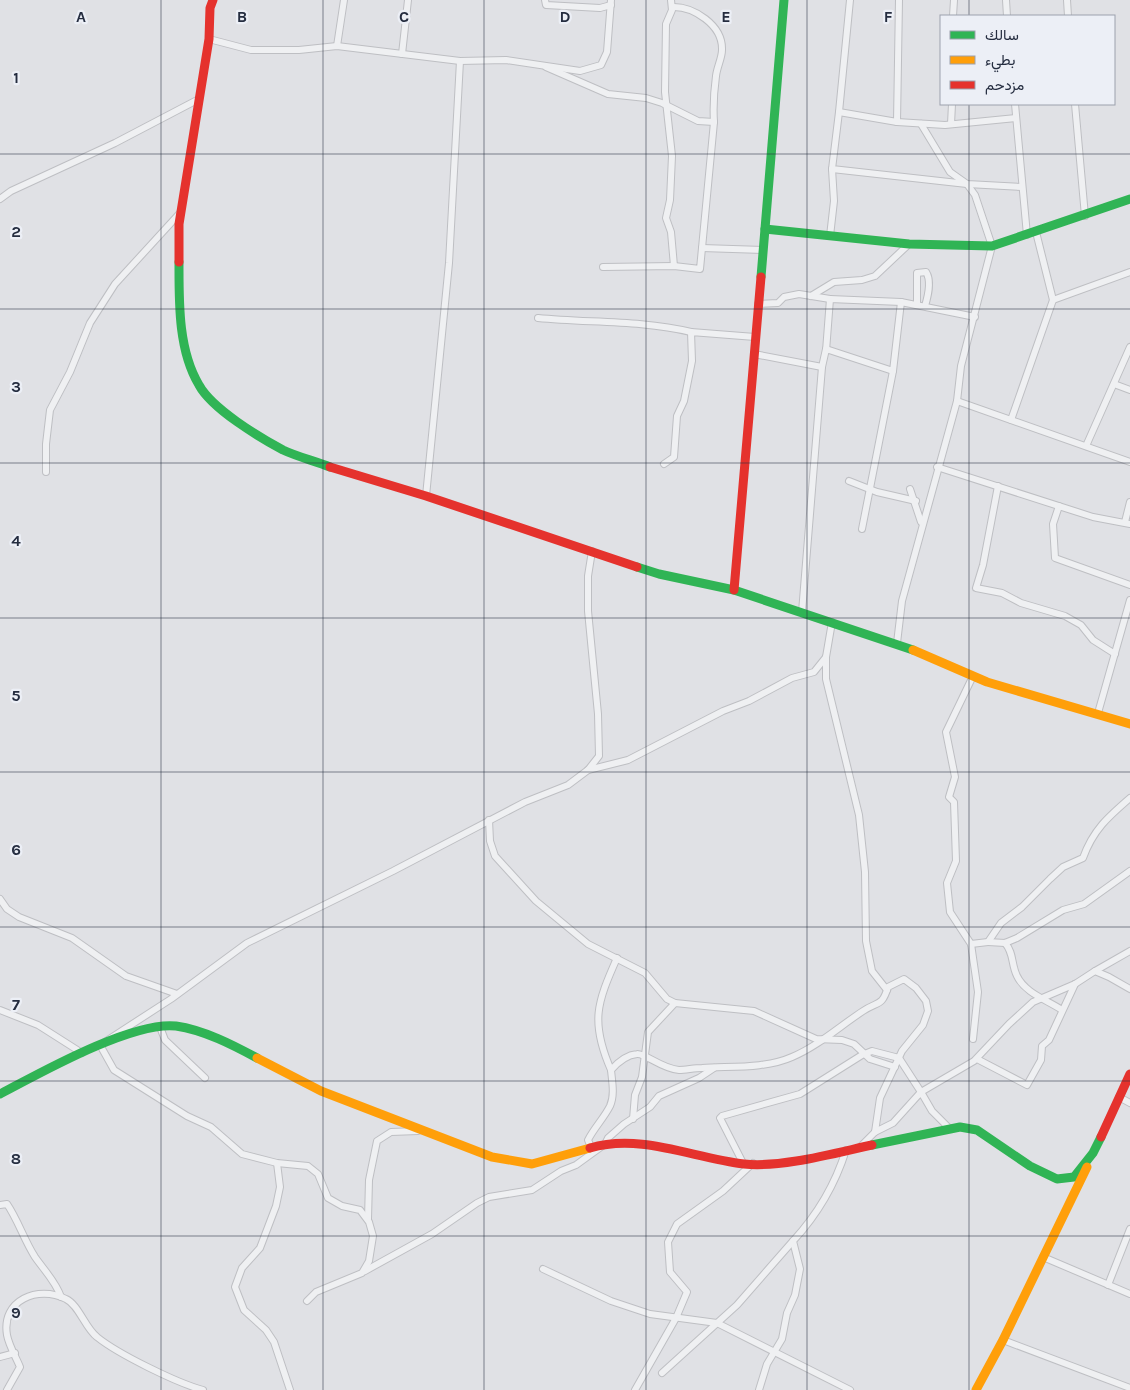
<svg xmlns="http://www.w3.org/2000/svg" width="1130" height="1390" font-family="Karla,Vazirmatn,sans-serif">
  <rect width="100%" height="100%" fill="#e0e1e5"/>
  <g fill="none" stroke-linecap="round" stroke-linejoin="round">
    <g stroke="#bebfc3" stroke-width="8">
      <g id="street">
        <polyline points="545,0 546,5 600,8 611,5"/>
        <polyline points="671,0 672,10 666,24 665,92 672,156 670,200 666,218 671,232 674,266"/>
        <polyline points="850,0 839,112 897,122 945,125 1016,118"/>
        <polyline points="1006,0 1007,16"/>
        <polyline points="1067,0 1068,16"/>
        <polyline points="953,16 954,0"/>
        <polyline points="209,39 251,50 299,50 337,46 460,61 506,60 580,71 601,65 607,52 611,0"/>
        <polyline points="337,46 344,0"/>
        <polyline points="402,54 408,0"/>
        <polyline points="546,67 608,94 646,98 662,103 698,121 714,122"/>
        <polyline points="1015,104 1027,235"/>
        <polyline points="1075,104 1085,216"/>
        <polyline points="839,112 832,169 967,184 1022,187"/>
        <polyline points="897,122 899,0"/>
        <polyline points="951,124 952,104"/>
        <polyline points="0,199 11,191 115,143 199,99"/>
        <polyline points="830,236 834,201 832,169"/>
        <polyline points="702,248 763,250"/>
        <path d="M 603,267 L 674,266 L 700,269 L 714,122 C 713,107 714,91 716,76 C 717,67 722,58 722,50 C 723,25 693,6 672,7"/>
        <polyline points="811,296 834,282 862,280 875,276 909,244"/>
        <polyline points="1053,300 1130,272"/>
        <polyline points="758,304 778,303 784,297 799,294 830,299"/>
        <path d="M 917,305 L 917,273 L 926,272 C 932,281 928,296 925,306"/>
        <path d="M 538,318 C 589,323 641,320 691,332"/>
        <polyline points="826,351 830,299 901,302"/>
        <polyline points="754,354 822,367 826,349 893,371 901,302 975,317"/>
        <polyline points="1114,384 1130,390"/>
        <polyline points="957,401 1130,462"/>
        <polyline points="1011,420 1053,300 1036,232"/>
        <polyline points="1086,446 1130,347"/>
        <polyline points="664,464 674,457 677,416 684,401 692,361 691,332 755,337"/>
        <polyline points="937,467 1093,517 1130,524"/>
        <polyline points="46,472 46,444 50,410 70,372 90,323 115,284 180,213"/>
        <polyline points="849,481 877,492 916,501"/>
        <polyline points="998,486 983,565 976,588 1002,593 1021,603 1065,616 1081,625 1093,640 1115,654"/>
        <polyline points="910,489 921,522"/>
        <polyline points="426,496 449,263 460,61"/>
        <polyline points="1059,506 1053,524 1055,558 1130,585"/>
        <polyline points="1125,522 1130,502"/>
        <polyline points="862,529 893,371"/>
        <polyline points="802,612 822,367"/>
        <polyline points="897,643 902,601 957,401 961,366 992,246 975,195 967,184 950,172 921,124"/>
        <polyline points="826,657 826,679 859,815 865,872 866,941 872,971 887,990"/>
        <polyline points="973,676 946,732 955,777 949,797 954,802 956,861 947,883 950,912 971,944 978,992 973,1039"/>
        <polyline points="1098,713 1130,600"/>
        <polyline points="588,770 628,760 723,711 749,701 792,678 814,672 826,657 832,622"/>
        <polyline points="489,820 490,841 495,856 536,901 588,944 645,973 667,999 675,1003"/>
        <polyline points="0,899 7,909 19,917 72,938 126,976 177,994"/>
        <polyline points="988,942 1005,943 1017,938 1063,910 1084,904 1130,871"/>
        <path d="M 1005,943 C 1014,953 1011,964 1017,976 C 1025,993 1047,1000 1062,1010"/>
        <path d="M 971,944 L 988,942 L 1001,923 L 1022,907 L 1050,879 L 1063,867 L 1083,858 C 1093,830 1108,817 1130,798"/>
        <polyline points="1095,971 1130,951"/>
        <polyline points="0,1010 38,1025 82,1053"/>
        <polyline points="160,1027 165,1040 205,1078"/>
        <polyline points="977,1059 1027,1085 1041,1060 1042,1046 1049,1040 1075,984"/>
        <path d="M 611,1070 C 590,1022 597,1003 617,958"/>
        <polyline points="1119,1097 1130,1103"/>
        <polyline points="633,1119 635,1095 642,1077 648,1032 675,1003 754,1011 816,1039 842,1040 854,1044 870,1059 895,1067"/>
        <polyline points="875,1132 893,1123 921,1092 932,1111 950,1129"/>
        <path d="M 591,1147 L 588,1140 C 594,1128 604,1118 610,1106 C 615,1095 612,1081 611,1070 C 618,1062 626,1055 637,1054 C 645,1053 662,1069 679,1070 C 686,1070 694,1068 702,1068 C 730,1066 765,1069 792,1057 C 818,1046 840,1026 863,1011 C 878,1001 882,1007 888,987 L 904,979 L 916,988 L 926,1001 L 928,1011 L 923,1025 L 902,1051 L 880,1098 L 875,1132 L 859,1148"/>
        <polyline points="277,1163 280,1187 276,1206 260,1248 242,1268 235,1287 244,1310 266,1330 274,1342 290,1390"/>
        <polyline points="743,1163 720,1118 722,1116 800,1094 862,1055 872,1051 899,1058 921,1092 974,1061 1009,1024 1033,1002 1075,984 1095,971 1109,977 1130,989"/>
        <path d="M 0,1205 L 7,1204 C 18,1220 24,1240 35,1257 C 44,1270 56,1282 61,1297"/>
        <polyline points="368,1219 369,1180 377,1141 391,1132 418,1131"/>
        <polyline points="1043,1257 1130,1294"/>
        <polyline points="543,1269 611,1301 650,1314 717,1323 850,1390"/>
        <polyline points="365,1271 432,1234 477,1203 489,1197 532,1190 561,1171 576,1165 605,1144 608,1138 624,1124 650,1107 659,1096 699,1078 714,1068"/>
        <polyline points="1108,1285 1130,1229"/>
        <polyline points="307,1301 316,1292 362,1273 369,1261 373,1236 369,1222 360,1210 342,1206 328,1198 318,1174 308,1166 277,1163 242,1154 211,1127 187,1116 114,1070 100,1045 171,999 247,943 393,871 525,802 568,785 588,770 599,756 598,714 588,611 588,576 592,551"/>
        <polyline points="1003,1340 1130,1388"/>
        <polyline points="0,1357 15,1353"/>
        <polyline points="662,1373 737,1305 793,1241"/>
        <path d="M 7,1390 L 20,1367 C 16,1357 9,1346 7,1335 C 1,1300 38,1285 66,1299 C 79,1305 85,1328 97,1337 C 118,1354 177,1383 203,1390"/>
        <polyline points="635,1390 676,1318 687,1292 670,1272 668,1242 677,1224 723,1191 753,1163"/>
        <path d="M 759,1390 L 767,1364 L 782,1339 L 787,1313 L 795,1295 L 800,1269 L 793,1241 C 818,1214 835,1185 846,1150"/>
      </g>
    </g>
    <use href="#street" stroke="#eff0f2" stroke-width="6"/>
    <g stroke="#30b455" stroke-width="9">
      <polyline points="765,229 909,244 992,246 1130,199"/>
      <path d="M 179,262 C 179,302 178,350 199,385 C 212,409 259,437 283,450 C 298,457 315,461 330,467"/>
      <polyline points="761,277 784,0"/>
      <polyline points="637,567 659,574 734,590 913,650"/>
      <path d="M 0,1094 C 40,1073 132,1021 176,1026 C 204,1030 233,1045 257,1058"/>
      <polyline points="872,1145 960,1127 977,1130 1030,1166 1057,1179 1074,1177 1093,1153 1101,1137"/>
    </g>
    <g stroke="#ff9f0a" stroke-width="9">
      <polyline points="913,650 987,682 1130,724"/>
      <polyline points="257,1058 321,1091 492,1157 532,1164 590,1148"/>
      <polyline points="976,1390 1003,1340 1087,1167"/>
    </g>
    <g stroke="#e5322d" stroke-width="9">
      <polyline points="179,262 179,224 209,39 210,8 213,0"/>
      <polyline points="330,467 426,496 637,567"/>
      <polyline points="734,590 761,277"/>
      <polyline points="1101,1137 1130,1074"/>
      <path d="M 590,1148 C 641,1133 693,1158 744,1164 C 781,1168 835,1153 872,1145"/>
    </g>
  </g>
  <path fill="none" stroke="#252d40" stroke-width="1" stroke-opacity="0.55" d="M 161,0 L 161,1390M 323,0 L 323,1390M 484,0 L 484,1390M 646,0 L 646,1390M 807,0 L 807,1390M 969,0 L 969,16M 969,104 L 969,1390M 0,154 L 1130,154M 0,309 L 1130,309M 0,463 L 1130,463M 0,618 L 1130,618M 0,772 L 1130,772M 0,927 L 1130,927M 0,1081 L 1130,1081M 0,1236 L 1130,1236"/>
  <g font-size="16" text-anchor="middle" font-weight="bold" fill="#252d40" stroke="#eceff6" stroke-width="4.5" stroke-linejoin="round" paint-order="stroke">
    <text x="81" y="22">A</text>
    <text x="242" y="22">B</text>
    <text x="404" y="22">C</text>
    <text x="565" y="22">D</text>
    <text x="726" y="22">E</text>
    <text x="888" y="22">F</text>
    <text x="16" y="83">1</text>
    <text x="16" y="237">2</text>
    <text x="16" y="392">3</text>
    <text x="16" y="546">4</text>
    <text x="16" y="701">5</text>
    <text x="16" y="855">6</text>
    <text x="16" y="1010">7</text>
    <text x="16" y="1164">8</text>
    <text x="16" y="1318">9</text>
  </g>
  <rect x="940" y="15" width="175" height="90" fill="#eceff6" stroke="#9ca1ad"/>
  <rect x="950" y="31" width="25" height="8" fill="#30b455" stroke="#9ca1ad"/>
  <text x="985" y="40" font-size="15" fill="#252d40">سالك</text>
  <rect x="950" y="56" width="25" height="8" fill="#ff9f0a" stroke="#9ca1ad"/>
  <text x="985" y="65" font-size="15" fill="#252d40">بطيء</text>
  <rect x="950" y="81" width="25" height="8" fill="#e5322d" stroke="#9ca1ad"/>
  <text x="985" y="90" font-size="15" fill="#252d40">مزدحم</text>
</svg>
